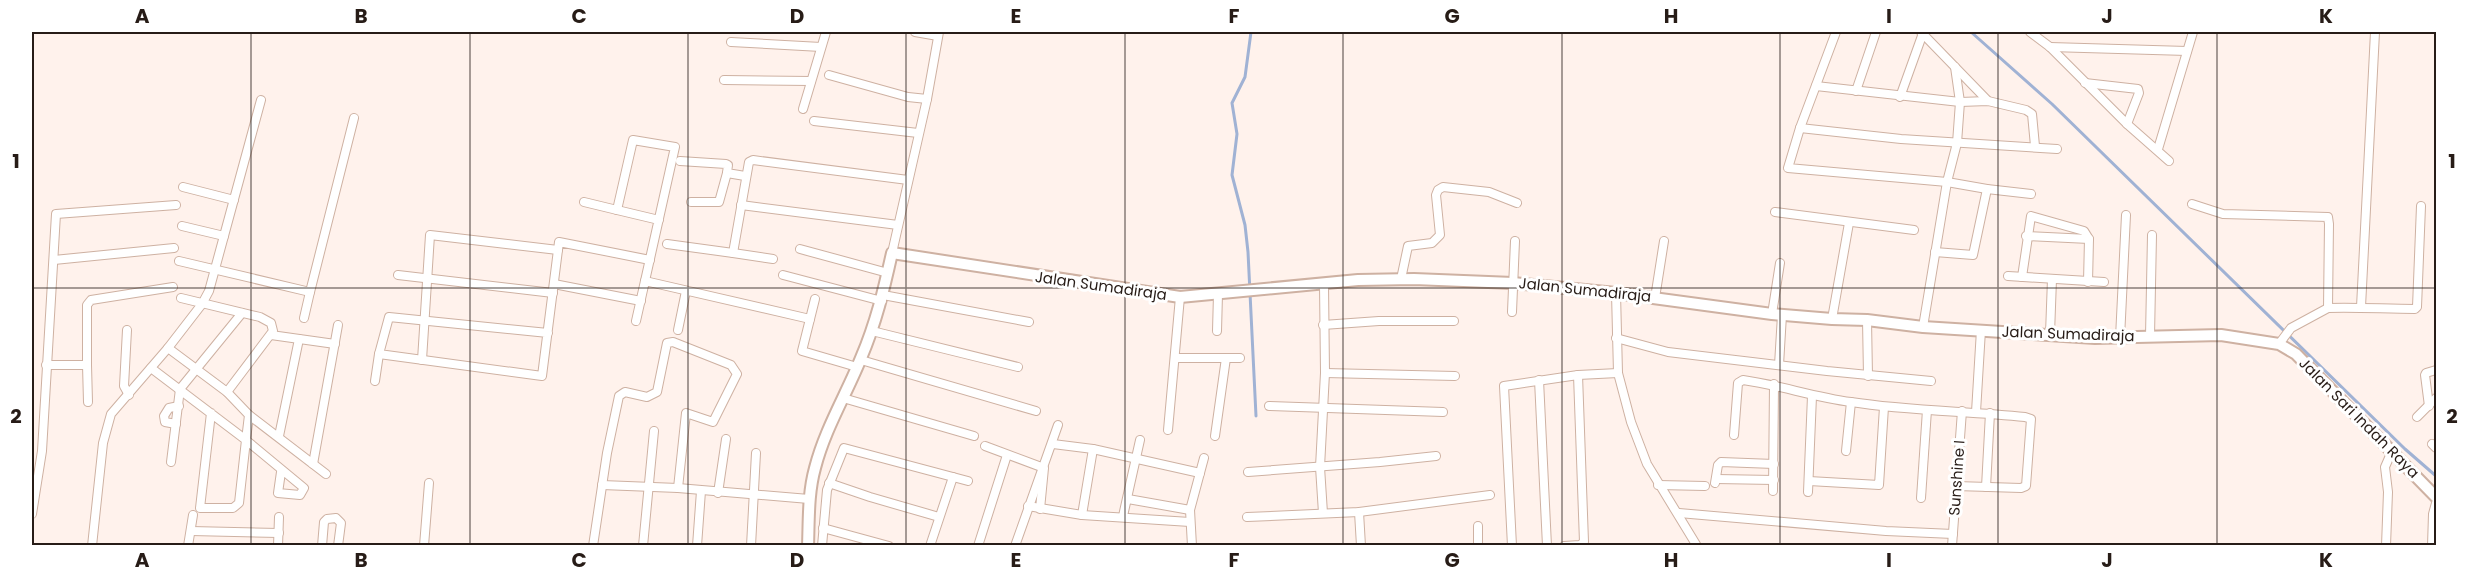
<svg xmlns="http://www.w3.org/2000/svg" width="2468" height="577" font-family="Poppins,sans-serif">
  <rect width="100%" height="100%" fill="#fff2ec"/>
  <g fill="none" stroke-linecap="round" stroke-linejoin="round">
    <g stroke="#a0b2d4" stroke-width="3">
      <polyline points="1251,32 1245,77 1232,103 1237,134 1232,175 1245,225 1248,252 1256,416"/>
      <polyline points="1971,32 2052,104 2405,449 2436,476"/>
    </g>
    <g stroke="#ceb1a2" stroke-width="10">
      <g id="street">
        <polyline points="915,32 938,36"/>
        <polyline points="1836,32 1800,128 1788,168 1947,182 1987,189 2031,194"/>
        <polyline points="1921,32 1988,101"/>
        <polyline points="2030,32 2050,47 2127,124 2169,161"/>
        <polyline points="731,42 821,47"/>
        <polyline points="2050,47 2187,51"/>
        <polyline points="829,75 908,97 927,99"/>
        <polyline points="724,80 811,81"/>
        <polyline points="2085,83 2138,89 2139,93 2127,124"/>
        <polyline points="1816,86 1960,102 1988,101 2026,110 2032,114 2035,146"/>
        <polyline points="1856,91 1876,32"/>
        <polyline points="1900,97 1923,33"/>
        <polyline points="803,109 826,32"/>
        <polyline points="814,121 918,133"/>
        <polyline points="1800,128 1901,139 2057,149"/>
        <polyline points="2158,149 2193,32"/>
        <polyline points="680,161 726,164 728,165 727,173 745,176"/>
        <polyline points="183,187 234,200"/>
        <polyline points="584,202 617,210"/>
        <polyline points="691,202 719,202 727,173"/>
        <path d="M 2192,204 L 2223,214 L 2328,217 L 2329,224 L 2328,308 C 2357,307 2386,309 2415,309 L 2417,307 L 2421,206"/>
        <polyline points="741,205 898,225"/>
        <polyline points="1775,212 1914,230"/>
        <polyline points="182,226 224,236"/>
        <polyline points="2026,236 2089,239"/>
        <polyline points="667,244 733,253 749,162 753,160 908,180"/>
        <polyline points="800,249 888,273"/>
        <polyline points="1935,252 1973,255 1987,189"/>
        <polyline points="733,253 773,259"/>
        <polyline points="892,253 927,99 939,32"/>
        <polyline points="54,260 174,248"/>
        <polyline points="179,261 310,292 354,118"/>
        <polyline points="398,275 553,293"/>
        <polyline points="783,275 882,301"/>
        <polyline points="2008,276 2104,282"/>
        <polyline points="2022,277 2031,216 2084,231 2089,239 2088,282"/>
        <polyline points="1401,279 1408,246 1432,243 1440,235 1436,195 1438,190 1443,187 1489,192 1517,203"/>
        <polyline points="645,281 675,147 633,140 617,210 659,220"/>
        <polyline points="554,284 641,301"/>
        <polyline points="1616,293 1618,373 1631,422 1647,464 1697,546"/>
        <polyline points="883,295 1029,322"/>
        <polyline points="1655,298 1664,241"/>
        <polyline points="815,299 802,351 857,367"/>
        <polyline points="2361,307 2375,32"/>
        <polyline points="1512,312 1515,241"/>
        <polyline points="1772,314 1780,263"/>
        <polyline points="304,318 310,292"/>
        <polyline points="1832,319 1849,223"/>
        <polyline points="1867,320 1868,376"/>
        <polyline points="636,321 645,281 810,319"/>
        <polyline points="1323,325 1379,321 1454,321"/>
        <polyline points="1923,327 1947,182 1957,143 1960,102 1955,67"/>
        <polyline points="127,330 124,386 129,395"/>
        <polyline points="678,330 686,291"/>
        <polyline points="872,331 1018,367"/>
        <polyline points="1217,331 1218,294"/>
        <polyline points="548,333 389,317 379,354 542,376 559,242 650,260"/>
        <polyline points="2050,334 2052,279"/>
        <polyline points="271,335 335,344"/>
        <polyline points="2150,336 2152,235"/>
        <polyline points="1616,338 1668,352 1827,371 1931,381"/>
        <polyline points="2120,338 2126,215"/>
        <polyline points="2279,344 2291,328 2328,308"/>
        <polyline points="168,348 227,392 273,331 271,323 260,317 181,298"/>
        <polyline points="1176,358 1240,358"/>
        <polyline points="422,360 430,235 558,250"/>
        <polyline points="861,360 1036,411"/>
        <polyline points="46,365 87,365 87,305 91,300 173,287"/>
        <polyline points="87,365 88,402"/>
        <polyline points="1779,365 1782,315"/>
        <polyline points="151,368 246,440 239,503 233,508 200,508 211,413"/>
        <polyline points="1325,373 1455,376"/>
        <polyline points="1539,380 1547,546"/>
        <polyline points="375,381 379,354"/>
        <polyline points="227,392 249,415 246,440 304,488 300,495 278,493 281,472"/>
        <polyline points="843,398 974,436"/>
        <polyline points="1269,406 1443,412"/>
        <polyline points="2429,406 2425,375 2426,373 2436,370"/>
        <polyline points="1976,412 1981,330"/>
        <polyline points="249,415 326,474"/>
        <polyline points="2417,417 2436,398"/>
        <polyline points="176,424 165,422 164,416 169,408 179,406"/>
        <polyline points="1168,430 1180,297"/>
        <path d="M 1734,435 L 1738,383 L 1743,380 C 1779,385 1814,397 1851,402 C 1909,411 1967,411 2025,417 L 2031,419 L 2026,486 L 2021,488 L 1956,486"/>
        <polyline points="279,436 299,339"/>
        <polyline points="1215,436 1226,358"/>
        <polyline points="1053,444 1093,449 1200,473"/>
        <polyline points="2432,444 2436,448"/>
        <polyline points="985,446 1044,468 1040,509"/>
        <polyline points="1846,451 1851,402"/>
        <polyline points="171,462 180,389 242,313"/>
        <polyline points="313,464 338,325"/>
        <polyline points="1248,472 1380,462 1436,456"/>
        <polyline points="1716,479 1774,480"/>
        <polyline points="1809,481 1879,485 1884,407"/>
        <polyline points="829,483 870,497 939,517"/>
        <polyline points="1715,483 1718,465 1721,462 1774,464"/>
        <polyline points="602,485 678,488 809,499"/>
        <polyline points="1658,485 1705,486"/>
        <polyline points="1986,487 1990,413"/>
        <polyline points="1773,491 1774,384"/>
        <polyline points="1808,492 1812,396"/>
        <polyline points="718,493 726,439"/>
        <polyline points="1921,498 1927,410"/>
        <polyline points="1128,499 1190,510"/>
        <polyline points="1028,506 1082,515 1190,522"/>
        <polyline points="1359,512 1361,546"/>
        <polyline points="1323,513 1320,467 1325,373 1324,284"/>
        <polyline points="1679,513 1886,531 1953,534"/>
        <polyline points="32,514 42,451 56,214 176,205"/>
        <polyline points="1082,515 1093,449"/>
        <polyline points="1123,516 1140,440"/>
        <polyline points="1247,517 1359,512 1490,495"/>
        <polyline points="1478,526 1478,546"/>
        <polyline points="823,528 889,546"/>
        <polyline points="191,531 279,533"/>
        <polyline points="92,546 103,443 111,414 168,348 202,304 209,291 261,100"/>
        <polyline points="188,546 193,515"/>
        <polyline points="278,546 279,517"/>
        <polyline points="322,546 324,522 327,519 336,518 341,523 338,546"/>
        <polyline points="424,546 429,483"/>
        <polyline points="593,546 607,453 619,396 625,392 647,397 657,392 667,343 673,342 731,365 737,374 713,422 686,413 678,488"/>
        <polyline points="643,546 654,431"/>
        <polyline points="697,546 701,491"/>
        <polyline points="751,546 756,453"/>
        <polyline points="822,546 827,490 844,448 968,481"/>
        <polyline points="930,546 953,477"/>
        <polyline points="978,546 1007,455"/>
        <polyline points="1015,546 1058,425"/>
        <polyline points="1192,546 1190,510 1204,458"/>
        <polyline points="1512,546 1504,386 1578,375 1618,373"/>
        <polyline points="1564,546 1580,545 1584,542 1578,375"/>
        <polyline points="1952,546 1962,411"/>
        <polyline points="2386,546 2388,492 2385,467 2392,451"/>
        <polyline points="2432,546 2433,514 2436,503"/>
      </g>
    </g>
    <g stroke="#ceb1a2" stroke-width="14">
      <path id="secondary" d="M 808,546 C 809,519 808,493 815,468 C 825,429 846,395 861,358 C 876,323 884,289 892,253 L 1180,297 L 1358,280 L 1414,279 L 1513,283 L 1616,293 L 1772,314 L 1832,319 L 1867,320 L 1923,327 L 2095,338 L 2221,335 L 2279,344 L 2296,354 L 2436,497"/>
    </g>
    <use href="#street" stroke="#fff" stroke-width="8"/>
    <use href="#secondary" stroke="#fff" stroke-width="10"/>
  </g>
  <path fill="none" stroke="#271c17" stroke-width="1.5" stroke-opacity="0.55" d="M 251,32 L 251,546M 470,32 L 470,546M 688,32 L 688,546M 906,32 L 906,546M 1125,32 L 1125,546M 1343,32 L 1343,546M 1562,32 L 1562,546M 1780,32 L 1780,546M 1998,32 L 1998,546M 2217,32 L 2217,546M 32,288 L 2436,288"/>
  <g text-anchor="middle" stroke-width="6" stroke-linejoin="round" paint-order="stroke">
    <g font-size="15" fill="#271c17" stroke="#fff">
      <text transform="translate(1101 286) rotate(8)" y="5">Jalan Sumadiraja</text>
      <text transform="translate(1585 290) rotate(6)" y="5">Jalan Sumadiraja</text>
      <text transform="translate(2068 334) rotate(2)" y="5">Jalan Sumadiraja</text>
      <text transform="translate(2359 418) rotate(45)" y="5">Jalan Sari Indah Raya</text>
      <text transform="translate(1957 478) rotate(-86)" y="5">Sunshine I</text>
    </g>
  </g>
  <rect width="2468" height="577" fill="none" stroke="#ffffff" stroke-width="66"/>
  <rect x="33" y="33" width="2402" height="511" fill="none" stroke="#271c17" stroke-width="2"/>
  <g font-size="20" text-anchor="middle" font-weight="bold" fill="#271c17">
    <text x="142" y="23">A</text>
    <text x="361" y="23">B</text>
    <text x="579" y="23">C</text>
    <text x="797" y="23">D</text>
    <text x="1016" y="23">E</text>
    <text x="1234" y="23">F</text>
    <text x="1452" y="23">G</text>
    <text x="1671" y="23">H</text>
    <text x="1889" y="23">I</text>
    <text x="2107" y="23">J</text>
    <text x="2326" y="23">K</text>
    <text x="16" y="168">1</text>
    <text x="2452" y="168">1</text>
    <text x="16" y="423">2</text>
    <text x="2452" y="423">2</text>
    <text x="142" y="567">A</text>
    <text x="361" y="567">B</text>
    <text x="579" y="567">C</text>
    <text x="797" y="567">D</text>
    <text x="1016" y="567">E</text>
    <text x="1234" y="567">F</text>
    <text x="1452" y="567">G</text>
    <text x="1671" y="567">H</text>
    <text x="1889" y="567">I</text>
    <text x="2107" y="567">J</text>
    <text x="2326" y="567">K</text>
  </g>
</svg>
